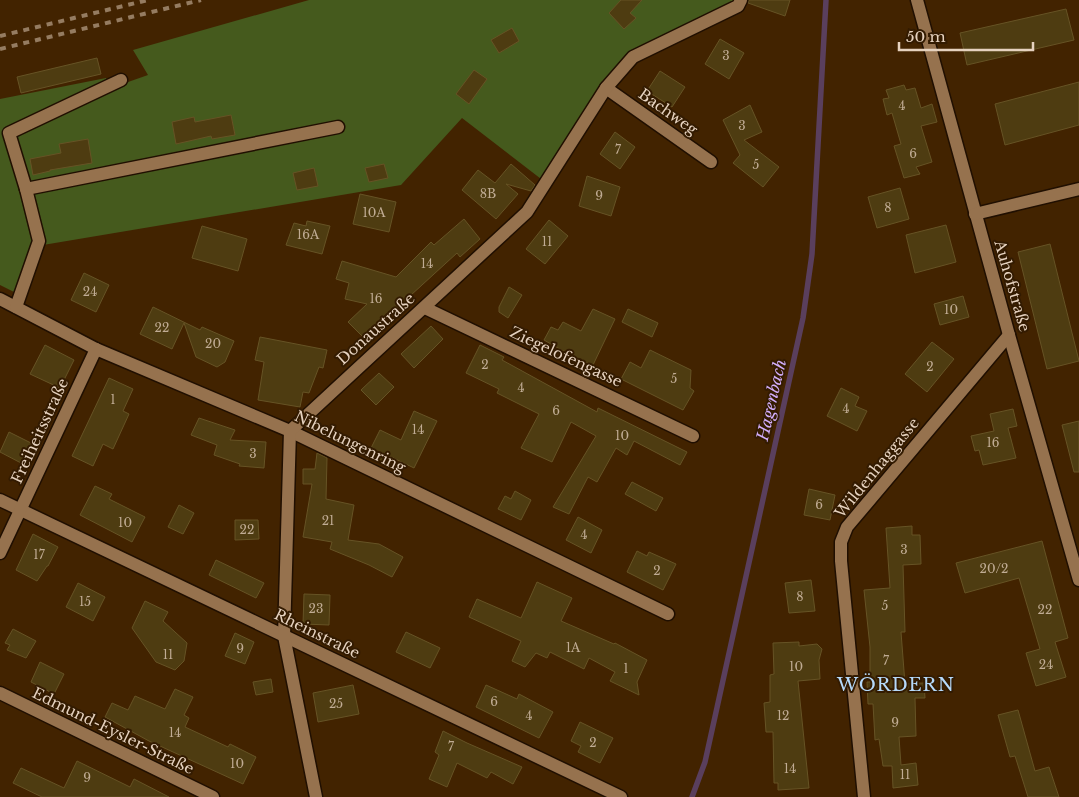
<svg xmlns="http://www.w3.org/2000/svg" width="1079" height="797" font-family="'Libre Baskerville',serif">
  <rect width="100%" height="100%" fill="#422300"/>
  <polygon fill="#455a1d" points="309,0 741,0 633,57 545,182 462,118 401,185 37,246 16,293 0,285 0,99 106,78 111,88 148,75 133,50"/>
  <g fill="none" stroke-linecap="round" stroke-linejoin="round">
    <polyline stroke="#5a3f5d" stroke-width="5.5" points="692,797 705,762 803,318 812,254 826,0"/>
  </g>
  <g fill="#4e3c11" stroke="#665325">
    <polygon points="621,0 642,0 630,13 636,18 624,29 609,13"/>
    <polygon points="749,0 790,0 785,16 748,3"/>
    <polygon points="1066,9 1074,40 967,65 960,33"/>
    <polygon points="512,28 519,41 499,53 491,40"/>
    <polygon points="720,39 744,53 729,79 705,64"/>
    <polygon points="97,58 101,74 21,93 17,77"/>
    <polygon points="474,70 487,79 469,104 456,94"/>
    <polygon points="660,71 685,87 672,107 647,91"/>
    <polygon points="1079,82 1079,125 1005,145 995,104"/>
    <polygon points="904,85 906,90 915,88 921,108 932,104 937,122 921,126 932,162 916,167 920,174 904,178 894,146 901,144 892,113 887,115 883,99 889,98 886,90"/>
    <polygon points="750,105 762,132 744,140 779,167 763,187 733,163 740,155 723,120"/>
    <polygon points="231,115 235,135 212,139 211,136 176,144 172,122 194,117 195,122"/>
    <polygon points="615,132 635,147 620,169 600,154"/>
    <polygon points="88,139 92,163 50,170 50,171 33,175 30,159 61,153 59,144"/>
    <polygon points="384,164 388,178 369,182 365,168"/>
    <polygon points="511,164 535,185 531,191 506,184 518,194 496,219 462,190 478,170 495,183"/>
    <polygon points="314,168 318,186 297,190 293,173"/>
    <polygon points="587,176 620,187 611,216 579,206"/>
    <polygon points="900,188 909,219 877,228 868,197"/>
    <polygon points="360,194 396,202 389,232 353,224"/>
    <polygon points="464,219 480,239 460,257 457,253 364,338 348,322 367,304 345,299 349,283 336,279 342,261 396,277 431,242 434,245"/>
    <polygon points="549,220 568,236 545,264 526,249"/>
    <polygon points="307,221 330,226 322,254 286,245 294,223 306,226"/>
    <polygon points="946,225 956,262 915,273 906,235"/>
    <polygon points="202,226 247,239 238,271 192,258"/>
    <polygon points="1050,244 1079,361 1047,369 1018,252"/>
    <polygon points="84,273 109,285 96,312 71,300"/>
    <polygon points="509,287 522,295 508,318 499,312 499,307"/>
    <polygon points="963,296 969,317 940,325 934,304"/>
    <polygon points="153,307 200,330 202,327 234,341 225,362 217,367 196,357 184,323 172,349 140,334"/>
    <polygon points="593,309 615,319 593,365 579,360 544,340 551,327 558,330 563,322 581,331"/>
    <polygon points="628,309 658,323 652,337 622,322"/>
    <polygon points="431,326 443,339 414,368 401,354"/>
    <polygon points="260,337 327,350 323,368 319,367 309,393 303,392 300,407 258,400 264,362 255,360"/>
    <polygon points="932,342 954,359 927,392 905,374"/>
    <polygon points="45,345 74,360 60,388 30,374"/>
    <polygon points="480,345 504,357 502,360 597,412 598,408 687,452 680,465 634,441 627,455 616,448 597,482 588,477 569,514 553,507 596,436 571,422 552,462 521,448 539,414 497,393 499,389 466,373"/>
    <polygon points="650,350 691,370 690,388 694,391 683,410 621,379 630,362 641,368"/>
    <polygon points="379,373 394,387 376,405 361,390"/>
    <polygon points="109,378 133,389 123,411 129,414 113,449 103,444 93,466 72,456"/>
    <polygon points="841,388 859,397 855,406 867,411 857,431 827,416"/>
    <polygon points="1013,409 1017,426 1008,428 1016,458 983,465 979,450 975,451 971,436 994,431 990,414"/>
    <polygon points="414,411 437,421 414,468 387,455 384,462 368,454 380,430 401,440"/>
    <polygon points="199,418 235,430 230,440 266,442 264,468 239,466 240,464 214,455 217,445 191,435"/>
    <polygon points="1079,421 1079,472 1074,472 1062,425"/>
    <polygon points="9,432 31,443 21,463 0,452"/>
    <polygon points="317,453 327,458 326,499 354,505 348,540 379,544 403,557 392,577 369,565 330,549 332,542 303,537 312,484 303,484 303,469 315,469"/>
    <polygon points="632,482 663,498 656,511 625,494"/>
    <polygon points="95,486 112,494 109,499 145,517 132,542 80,515"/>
    <polygon points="809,489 835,495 830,520 804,515"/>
    <polygon points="515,491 531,500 521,520 498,509 505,496 511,499"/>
    <polygon points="179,505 194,513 183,534 168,527"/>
    <polygon points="578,517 602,530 591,553 566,540"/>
    <polygon points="235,520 258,520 259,539 235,540"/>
    <polygon points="912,526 912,535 920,535 921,564 903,565 905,632 901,632 905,684 924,683 925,698 915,698 916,736 899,737 901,765 916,763 918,785 893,788 892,766 883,766 879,739 875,740 873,704 868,704 867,682 870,682 870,647 864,590 890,588 886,528"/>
    <polygon points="33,534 58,547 48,566 47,566 37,581 16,570"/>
    <polygon points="1042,541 1068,638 1055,642 1066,677 1036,686 1026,653 1040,649 1019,578 965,593 956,563"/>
    <polygon points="637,551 647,556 649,552 676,564 663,590 627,572"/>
    <polygon points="216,560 264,583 256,598 209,575"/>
    <polygon points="811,580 815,611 789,613 785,583"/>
    <polygon points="537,582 572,598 561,621 614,644 615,643 647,660 637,682 639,695 610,681 615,672 589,658 584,669 550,652 547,658 536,653 525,667 512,661 521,641 469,617 477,599 521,618"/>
    <polygon points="78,583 105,597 93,621 66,607"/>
    <polygon points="304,594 330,595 329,625 303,624"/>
    <polygon points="145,601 168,612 163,621 187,643 184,661 175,670 156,662 132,628"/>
    <polygon points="13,629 36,641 26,658 7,650 10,645 5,643"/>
    <polygon points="406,632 440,648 430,668 396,652"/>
    <polygon points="235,633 254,642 245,664 225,656"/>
    <polygon points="799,642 799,646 817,644 822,649 819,660 820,679 798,681 809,788 778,790 778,783 774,783 773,732 766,732 764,703 770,702 770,675 774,674 773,643"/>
    <polygon points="40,662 64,674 54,694 31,682"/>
    <polygon points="271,679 273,692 256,695 253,682"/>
    <polygon points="353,685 359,714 318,722 313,693"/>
    <polygon points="486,685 517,699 519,694 553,712 539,738 476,707"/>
    <polygon points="175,689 193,697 184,715 189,718 185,727 228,747 230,744 256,757 243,784 149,741 105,717 112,703 128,710 135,696 165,709"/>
    <polygon points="1018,710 1035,771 1049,767 1059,797 1028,797 1015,756 1010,757 998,715"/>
    <polygon points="580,722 613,738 600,763 578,752 581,746 571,741"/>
    <polygon points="443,731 467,743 522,767 513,784 491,772 487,778 457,763 447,787 429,779 439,755 435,752"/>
    <polygon points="77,761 130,787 134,779 169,797 42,797 13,783 21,768 64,788"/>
  </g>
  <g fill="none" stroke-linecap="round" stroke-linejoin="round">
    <g stroke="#200f01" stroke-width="15">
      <g id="minor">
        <polyline points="917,0 1009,335 1079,580"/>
        <polyline points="606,88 711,162"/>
        <polyline points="26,189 338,127"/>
        <polyline points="975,214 1079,189"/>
        <polyline points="0,299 96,349 290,431 668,614"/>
        <polyline points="16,307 39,241 26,189 9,133 121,80"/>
        <polyline points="425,308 693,436"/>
        <polyline points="0,500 621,797"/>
        <polyline points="0,553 96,349"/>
        <polyline points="0,693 213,797"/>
        <polyline points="316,797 284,636 290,431 527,212 606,88 633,57 738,6 741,0"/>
        <polyline points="864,797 841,561 841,542 847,527 1009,335"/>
      </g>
    </g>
    <use href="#minor" stroke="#96724e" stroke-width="12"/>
    <g stroke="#957c61" stroke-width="4" stroke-dasharray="6 6" stroke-linecap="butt">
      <polyline points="0,36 148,0"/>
      <polyline points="0,49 201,0"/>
    </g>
  </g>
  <g text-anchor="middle" stroke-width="4" stroke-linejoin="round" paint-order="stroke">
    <g font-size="12" fill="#c0ac94">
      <text x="726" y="60">3</text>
      <text x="902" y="110">4</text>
      <text x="742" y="130">3</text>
      <text x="618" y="154">7</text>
      <text x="913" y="158">6</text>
      <text x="756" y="169">5</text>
      <text x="488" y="198">8B</text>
      <text x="599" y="200">9</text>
      <text x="888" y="212">8</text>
      <text x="374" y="217">10A</text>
      <text x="308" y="239">16A</text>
      <text x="547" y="246">11</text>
      <text x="427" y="268">14</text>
      <text x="90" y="296">24</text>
      <text x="376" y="303">16</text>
      <text x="951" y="314">10</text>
      <text x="162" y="332">22</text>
      <text x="213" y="348">20</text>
      <text x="485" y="369">2</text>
      <text x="930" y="371">2</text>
      <text x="674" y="383">5</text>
      <text x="521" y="392">4</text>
      <text x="113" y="404">1</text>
      <text x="846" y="413">4</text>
      <text x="556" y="415">6</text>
      <text x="418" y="434">14</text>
      <text x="622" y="440">10</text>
      <text x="993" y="447">16</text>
      <text x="253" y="458">3</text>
      <text x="819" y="509">6</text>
      <text x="328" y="525">21</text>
      <text x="125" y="527">10</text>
      <text x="247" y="534">22</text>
      <text x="584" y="539">4</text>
      <text x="904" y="554">3</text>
      <text x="39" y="559">17</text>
      <text x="994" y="573">20/2</text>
      <text x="657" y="575">2</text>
      <text x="800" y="601">8</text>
      <text x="85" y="606">15</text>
      <text x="885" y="610">5</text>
      <text x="316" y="613">23</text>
      <text x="1045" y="614">22</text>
      <text x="573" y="652">1A</text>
      <text x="240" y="653">9</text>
      <text x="168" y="659">11</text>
      <text x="886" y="665">7</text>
      <text x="1046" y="669">24</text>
      <text x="796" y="671">10</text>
      <text x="626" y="673">1</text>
      <text x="494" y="706">6</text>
      <text x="336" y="708">25</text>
      <text x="529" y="720">4</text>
      <text x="783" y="720">12</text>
      <text x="895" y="727">9</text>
      <text x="175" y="737">14</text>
      <text x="593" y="747">2</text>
      <text x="451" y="751">7</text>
      <text x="237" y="768">10</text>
      <text x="790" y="773">14</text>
      <text x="905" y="779">11</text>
      <text x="87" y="782">9</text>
    </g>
    <g font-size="15" fill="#e6d2bf" stroke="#331b01">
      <text transform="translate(668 112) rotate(35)" y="5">Bachweg</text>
      <text transform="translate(1012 286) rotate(74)" y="5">Auhofstraße</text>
      <text transform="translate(376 329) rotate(-42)" y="5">Donaustraße</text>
      <text transform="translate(566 357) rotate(25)" y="5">Ziegelofengasse</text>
      <text transform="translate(40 431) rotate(-65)" y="5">Freiheitsstraße</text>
      <text transform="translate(350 442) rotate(26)" y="5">Nibelungenring</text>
      <text transform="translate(877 468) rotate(-51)" y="5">Wildenhaggasse</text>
      <text transform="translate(317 634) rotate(26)" y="5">Rheinstraße</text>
      <text transform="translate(113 731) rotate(26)" y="5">Edmund-Eysler-Straße</text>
    </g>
    <g font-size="16" font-style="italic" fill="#d2aefb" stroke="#331b01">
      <text transform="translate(771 400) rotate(-77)" y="6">Hagenbach</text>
    </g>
    <g font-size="18" letter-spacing="1" fill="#b6dafb" stroke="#331b01">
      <text x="896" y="691">WÖRDERN</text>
    </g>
  </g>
  <path d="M899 42v8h134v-8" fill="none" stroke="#e6d2bf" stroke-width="2.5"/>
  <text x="906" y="42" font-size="15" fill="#e6d2bf" stroke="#331b01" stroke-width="4" paint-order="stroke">50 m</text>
</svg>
